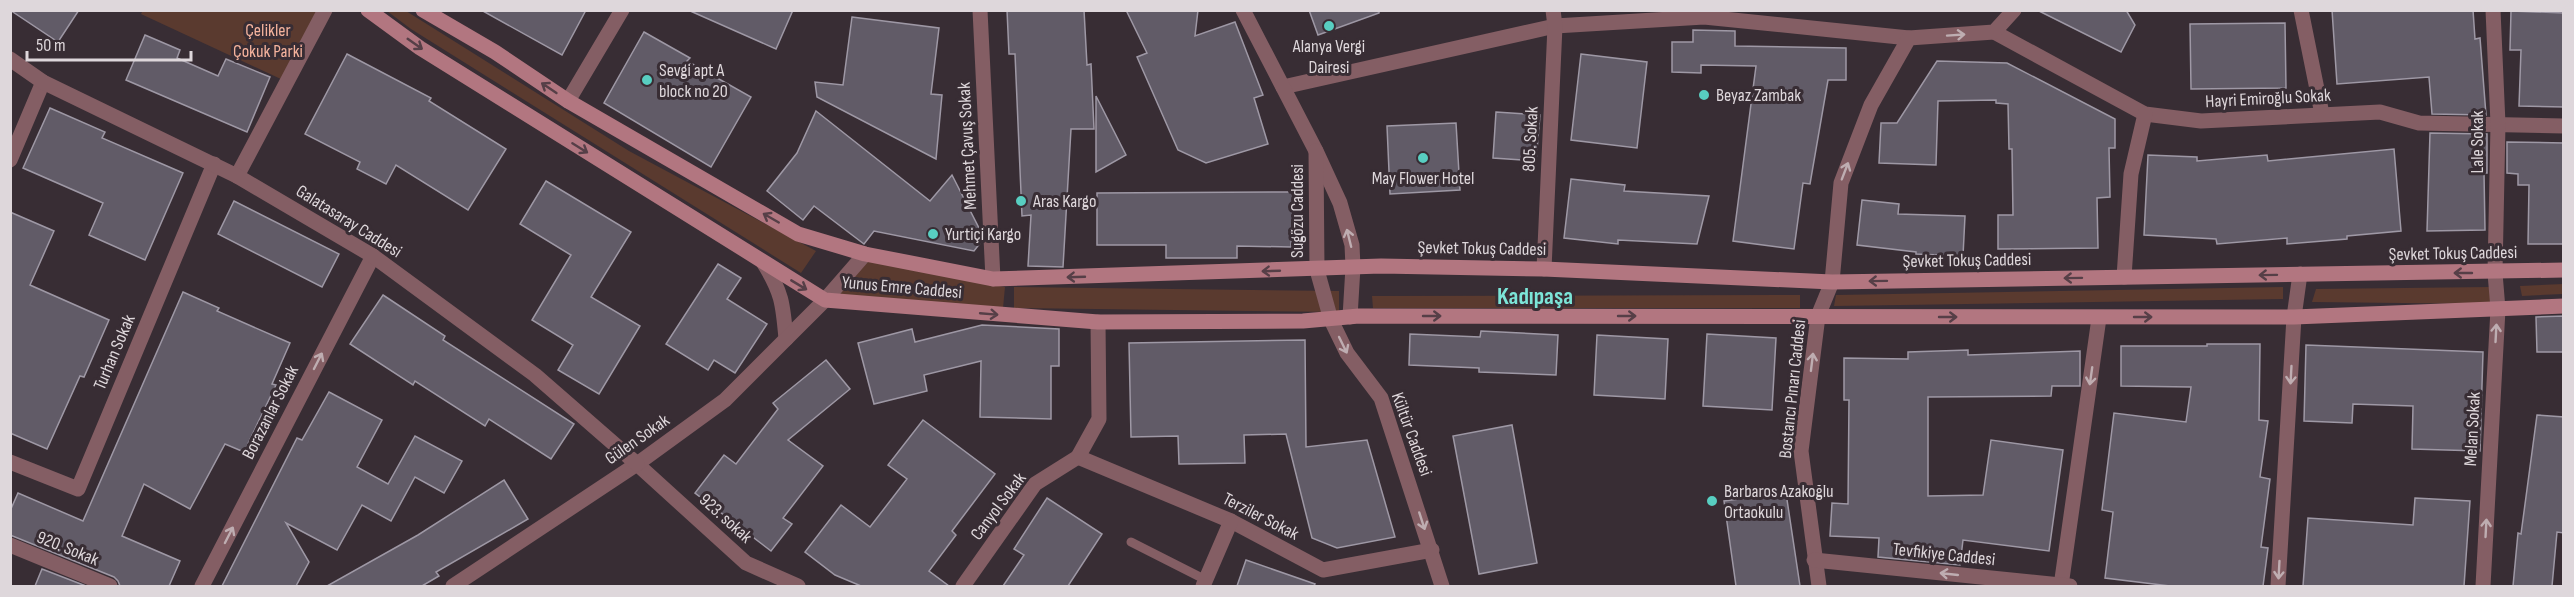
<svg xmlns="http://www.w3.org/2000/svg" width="2574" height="597" font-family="'Sofia Sans Condensed',sans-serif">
  <rect width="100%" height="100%" fill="#382d34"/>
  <g fill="#5a3a2f">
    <polygon points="143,10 319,11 283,80 141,14"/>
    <polygon points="387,11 406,11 629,151 816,251 801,273 411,29"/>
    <polygon points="868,261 1005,287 1003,308 839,295"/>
    <polygon points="2563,284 2563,294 2522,296 2520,286"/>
    <polygon points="1014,287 1339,291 1339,312 1014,308"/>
    <polygon points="2283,287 2283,299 1834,306 1836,295"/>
    <polygon points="2491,287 2491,304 2312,302 2316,289"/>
    <polygon points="1800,295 1800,308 1373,308 1372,296"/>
  </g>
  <g fill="#615b67" stroke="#9e98a5" stroke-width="1.5">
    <polygon points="10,10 79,10 58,42"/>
    <polygon points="481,10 586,10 562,55"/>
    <polygon points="688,10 793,10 776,49"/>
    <polygon points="1007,10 1084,10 1087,65 1091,64 1094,129 1071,129 1063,267 1028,266 1031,215 1022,216 1015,54 1009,54"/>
    <polygon points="1126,10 1198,10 1195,36 1235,22 1263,95 1254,98 1268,144 1206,163 1178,150 1137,57 1147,53"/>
    <polygon points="1309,10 1379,10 1379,13 1318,35"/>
    <polygon points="2037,10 2126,10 2135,25 2121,52"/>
    <polygon points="2332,10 2473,10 2475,39 2480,38 2486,115 2432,114 2429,77 2337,84"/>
    <polygon points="2511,11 2564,13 2564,107 2519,106 2521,50 2510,50"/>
    <polygon points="852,17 939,28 931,94 942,95 936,159 817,97 815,82 843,85"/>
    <polygon points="2285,23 2286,88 2191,89 2190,24"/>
    <polygon points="1693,30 1735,31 1735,46 1846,48 1846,80 1828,80 1810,184 1803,183 1794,249 1733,241 1756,66 1701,65 1701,73 1672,72 1672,42 1693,42"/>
    <polygon points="644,32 690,58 687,61 751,97 711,167 604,103"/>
    <polygon points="145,35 180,50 177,58 218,76 226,59 270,77 247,132 126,80"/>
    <polygon points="347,54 431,98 429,101 506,149 468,210 396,165 386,184 357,169 360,162 305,134"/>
    <polygon points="1581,54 1647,62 1637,148 1571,140"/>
    <polygon points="1937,61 2007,63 2115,119 2115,148 2109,148 2110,197 2097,198 2098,248 1998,249 1998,215 2013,215 2012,149 2009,149 2008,104 1996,103 1996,100 1938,101 1936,165 1879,163 1881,123 1897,123"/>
    <polygon points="1096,96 1126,155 1096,172"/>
    <polygon points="50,108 105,132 102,138 183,173 145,260 89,235 103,203 23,168"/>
    <polygon points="816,111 930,201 952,175 981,232 981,242 974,251 874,231 864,244 814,206 803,220 767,191 797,153"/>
    <polygon points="1496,112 1540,115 1536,161 1493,158"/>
    <polygon points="1456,123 1460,190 1390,194 1387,126"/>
    <polygon points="2430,133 2487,134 2487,173 2484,173 2485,230 2427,231"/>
    <polygon points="2507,142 2564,143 2564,244 2528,244 2529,185 2518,185 2518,174 2507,173"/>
    <polygon points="2394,149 2401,231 2347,236 2347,239 2287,244 2287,238 2217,244 2216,239 2144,235 2148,155 2197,157 2197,161 2267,155 2268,161"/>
    <polygon points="1571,179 1625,185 1624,191 1709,196 1697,244 1618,240 1618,244 1564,238"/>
    <polygon points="546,181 631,232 591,297 640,326 599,394 558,370 573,345 532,320 571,255 520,224"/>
    <polygon points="1293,192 1291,247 1237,246 1237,258 1166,258 1166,245 1097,245 1097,193"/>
    <polygon points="1862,200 1899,204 1898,214 1965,216 1963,256 1916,254 1916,252 1857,245"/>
    <polygon points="234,201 339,254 322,287 218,234"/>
    <polygon points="10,212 54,231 30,285 109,320 84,377 80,376 47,449 10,433"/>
    <polygon points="718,264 741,278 727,299 767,324 735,373 714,360 708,370 666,344"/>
    <polygon points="183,292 219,308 217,311 290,343 272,384 276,385 244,452 225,444 190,509 144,484 122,536 180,561 169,586 120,586 118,581 114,577 10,535 10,511 18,493 83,521"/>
    <polygon points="383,295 445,336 443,340 574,424 551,459 489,419 485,426 415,381 413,385 350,344"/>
    <polygon points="2564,316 2564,352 2537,352 2536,317"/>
    <polygon points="982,325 1059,329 1059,366 1051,366 1051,419 980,417 981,361 924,375 927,391 874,404 858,343 912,329 915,342"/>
    <polygon points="1481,331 1558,335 1556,375 1479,372 1479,368 1409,365 1410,334 1480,337"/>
    <polygon points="1707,334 1776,338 1772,410 1703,406"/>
    <polygon points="1597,335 1668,339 1665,399 1594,395"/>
    <polygon points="1305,340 1306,447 1367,440 1395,537 1337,548 1312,538 1286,434 1244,435 1245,463 1179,464 1178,436 1131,437 1129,343"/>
    <polygon points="2207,344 2260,344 2259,420 2268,421 2260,477 2270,479 2261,547 2268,548 2263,586 2170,586 2105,578 2113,512 2102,510 2114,413 2186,422 2191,387 2121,386 2121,346 2207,346"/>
    <polygon points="2306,345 2483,352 2480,451 2412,449 2413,406 2353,404 2352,423 2304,421"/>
    <polygon points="1968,350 1968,355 2080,351 2080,386 2052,386 2051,396 1928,397 1928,496 1983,495 1991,440 2063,450 2049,551 1963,540 1960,565 1878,557 1879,538 1830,536 1832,503 1848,504 1849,400 1844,400 1844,358 1908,359 1908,352"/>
    <polygon points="826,360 850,389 788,440 823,466 783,518 792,524 771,551 695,493 724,455 736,464 778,409 773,403"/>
    <polygon points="329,392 382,420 357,467 388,484 415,436 462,461 444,493 415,477 391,521 362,505 337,550 286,523 309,562 296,586 222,586 297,438 302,440"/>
    <polygon points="2537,415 2564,417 2564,533 2557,532 2552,586 2513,586 2518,533 2521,534"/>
    <polygon points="923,420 995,474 952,531 956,535 929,571 949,586 861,586 835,575 805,552 841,505 870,527 907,479 888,465"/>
    <polygon points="1512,425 1537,563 1479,574 1453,436"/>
    <polygon points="504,480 528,519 436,572 439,576 422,586 327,586 418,535"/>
    <polygon points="1786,493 1800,586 1736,586 1724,501"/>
    <polygon points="1047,498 1102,534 1068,586 1003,586 1024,555 1014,549"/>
    <polygon points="2415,498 2470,501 2464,586 2303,586 2308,518 2413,525"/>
    <polygon points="1246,560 1315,584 1314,586 1237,586"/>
    <polygon points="42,569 86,586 35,586"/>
  </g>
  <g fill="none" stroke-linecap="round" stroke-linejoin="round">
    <polyline stroke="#845e64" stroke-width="9" points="1131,542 1206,580"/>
    <g stroke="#845e64" stroke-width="15">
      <polyline points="980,10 993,279"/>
      <polyline points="2301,10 2322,114"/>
      <polyline points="1994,32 2145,114 2201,121 2380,112 2419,123 2564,126"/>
      <polyline points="1283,87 1555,26 1704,17 1909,38"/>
      <polyline points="568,101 622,10"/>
      <polyline points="10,160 43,82"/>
      <polyline points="237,176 325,10"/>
      <path d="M 763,262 C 782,292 783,304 786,339"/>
      <polyline points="1544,269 1555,26 1553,10"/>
      <polyline points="2124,277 2131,174 2145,114"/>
      <polyline points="1078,457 1231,521 1323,570 1432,550"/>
      <polyline points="10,462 78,489 214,164"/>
      <polyline points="637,464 746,563 798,586"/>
      <polyline points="10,545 110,586"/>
      <polyline points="202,586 373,256"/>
      <polyline points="453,586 637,464 725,400 825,300 865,254"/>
      <polyline points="963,586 1035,484 1078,457 1099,419 1098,322"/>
      <polyline points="1203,586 1231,521"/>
      <polyline points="1819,586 1801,451 1818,316 1832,282 1841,183 1871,105 1909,38 1994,32 2014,10"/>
      <polyline points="2061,586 2099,318"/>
      <polyline points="2278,586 2294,317 2300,274"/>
      <polyline points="2483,586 2498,309 2495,273 2498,124 2493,10"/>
    </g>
    <g stroke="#845e64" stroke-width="15">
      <polyline points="1243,10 1316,151 1340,203 1352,245 1353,267 1350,317"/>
      <polyline points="10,59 43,82 237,176 373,256 535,375 637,464"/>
      <polyline points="1316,151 1317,270 1331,320 1347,353 1381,398 1442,586"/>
      <polyline points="1814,560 2070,586"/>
    </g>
    <g stroke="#b27680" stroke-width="15">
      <polyline points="368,10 420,48 825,300 1098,322 1303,321 1359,316 2294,317 2564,306"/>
      <polyline points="423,10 495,52 568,101 798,234 865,254 993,279 1381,266 1544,269 1832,282 2564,270"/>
    </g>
  </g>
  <defs><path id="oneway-shaft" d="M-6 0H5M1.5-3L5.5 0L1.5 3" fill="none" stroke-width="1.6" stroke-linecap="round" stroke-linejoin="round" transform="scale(1.5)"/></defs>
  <g stroke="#beadb1">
    <use href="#oneway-shaft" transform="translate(1956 35) rotate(-4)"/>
    <use href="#oneway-shaft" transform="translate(1845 171) rotate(-69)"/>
    <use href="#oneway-shaft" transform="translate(1349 238) rotate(-104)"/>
    <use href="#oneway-shaft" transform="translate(2496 333) rotate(-87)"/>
    <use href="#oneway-shaft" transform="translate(1343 345) rotate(64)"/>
    <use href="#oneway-shaft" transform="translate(318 361) rotate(-63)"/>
    <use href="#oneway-shaft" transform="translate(1812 362) rotate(-83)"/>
    <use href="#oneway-shaft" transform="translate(2291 375) rotate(93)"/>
    <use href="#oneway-shaft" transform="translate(2091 376) rotate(98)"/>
    <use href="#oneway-shaft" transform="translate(1422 521) rotate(72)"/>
    <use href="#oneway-shaft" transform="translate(2486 528) rotate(-87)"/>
    <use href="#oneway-shaft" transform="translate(229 535) rotate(-63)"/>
    <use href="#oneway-shaft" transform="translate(2279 570) rotate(93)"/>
    <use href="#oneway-shaft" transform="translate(1949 574) rotate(-174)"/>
  </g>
  <g stroke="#563f47">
    <use href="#oneway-shaft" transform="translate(415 44) rotate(35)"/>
    <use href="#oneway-shaft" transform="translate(549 88) rotate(-146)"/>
    <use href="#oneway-shaft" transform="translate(580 148) rotate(32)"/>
    <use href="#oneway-shaft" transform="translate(771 218) rotate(-150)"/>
    <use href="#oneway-shaft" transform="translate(1271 271) rotate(178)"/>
    <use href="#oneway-shaft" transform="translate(2463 273) rotate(180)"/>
    <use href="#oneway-shaft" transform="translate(2268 275) rotate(179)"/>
    <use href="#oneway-shaft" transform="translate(1076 277) rotate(178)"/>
    <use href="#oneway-shaft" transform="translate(2073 278) rotate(179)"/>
    <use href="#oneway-shaft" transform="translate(1878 281) rotate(179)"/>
    <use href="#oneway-shaft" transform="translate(799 285) rotate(31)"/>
    <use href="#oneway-shaft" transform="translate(989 314) rotate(5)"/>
    <use href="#oneway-shaft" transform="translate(1432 316)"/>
    <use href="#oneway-shaft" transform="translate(1627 316)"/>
    <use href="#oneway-shaft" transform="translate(1948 317)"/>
    <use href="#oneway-shaft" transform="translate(2143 317)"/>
  </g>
  <g fill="#58cec1" stroke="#382d34" stroke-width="2">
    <circle cx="1329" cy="26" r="6"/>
    <circle cx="647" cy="80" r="6"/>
    <circle cx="1704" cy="95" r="6"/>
    <circle cx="1423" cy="158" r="6"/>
    <circle cx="1021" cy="201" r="6"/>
    <circle cx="933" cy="234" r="6"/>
    <circle cx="1712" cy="501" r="6"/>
  </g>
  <g text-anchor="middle" stroke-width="6" stroke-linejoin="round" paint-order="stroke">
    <g font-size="18" fill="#f5b39d" stroke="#382d34">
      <text x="268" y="36">Çelikler<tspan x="268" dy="21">Çokuk Parki</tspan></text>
    </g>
    <g font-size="18" fill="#ded7db" stroke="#382d34" text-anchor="start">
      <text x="1329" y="52" text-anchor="middle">Alanya Vergi<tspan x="1329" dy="21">Dairesi</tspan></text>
      <text x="659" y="76">Sevgi apt A<tspan x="659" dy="21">block no 20</tspan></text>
      <text x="1716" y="101">Beyaz Zambak</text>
      <text x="1423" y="184" text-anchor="middle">May Flower Hotel</text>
      <text x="1033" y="207">Aras Kargo</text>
      <text x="945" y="240">Yurtiçi Kargo</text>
      <text x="1724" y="497">Barbaros Azakoğlu<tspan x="1724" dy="21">Ortaokulu</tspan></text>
    </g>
    <g font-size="18" fill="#ded7db" stroke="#382d34">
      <text transform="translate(2268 98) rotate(-3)" y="6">Hayri Emiroğlu Sokak</text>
      <text transform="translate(1530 139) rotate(-87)" y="6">805. Sokak</text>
      <text transform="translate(2477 142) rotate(-90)" y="6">Lale Sokak</text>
      <text transform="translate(967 146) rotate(-93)" y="6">Mehmet Çavuş Sokak</text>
      <text transform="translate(1297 211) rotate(-90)" y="6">Sugözu Caddesi</text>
      <text transform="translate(349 221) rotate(32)" y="6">Galatasaray Caddesi</text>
      <text transform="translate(1482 248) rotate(1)" y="6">Şevket Tokuş Caddesi</text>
      <text transform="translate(2453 253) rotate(-1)" y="6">Şevket Tokuş Caddesi</text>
      <text transform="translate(1967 260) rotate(-1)" y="6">Şevket Tokuş Caddesi</text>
      <text transform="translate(902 287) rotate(5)" y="6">Yunus Emre Caddesi</text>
      <text transform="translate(114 352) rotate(-67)" y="6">Turhan Sokak</text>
      <text transform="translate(1792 389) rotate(-84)" y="6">Bostancı Pınarı Caddesi</text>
      <text transform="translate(270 412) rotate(-63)" y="6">Borazanlar Sokak</text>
      <text transform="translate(2472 429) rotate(-87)" y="6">Melan Sokak</text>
      <text transform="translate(1412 434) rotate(70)" y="6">Kültür Caddesi</text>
      <text transform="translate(637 439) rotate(-35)" y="6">Gülen Sokak</text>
      <text transform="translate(998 506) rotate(-53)" y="6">Canyol Sokak</text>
      <text transform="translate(1261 516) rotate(27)" y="6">Terziler Sokak</text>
      <text transform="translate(726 518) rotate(42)" y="6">923. sokak</text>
      <text transform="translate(68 548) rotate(22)" y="6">920. Sokak</text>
      <text transform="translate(1944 554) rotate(6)" y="6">Tevfikiye Caddesi</text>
    </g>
    <g font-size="24" font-weight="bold" fill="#7ce5d8" stroke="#382d34">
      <text x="1535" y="304">Kadıpaşa</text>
    </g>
  </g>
  <rect width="2574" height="597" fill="none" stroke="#ded7db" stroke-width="24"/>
  <path d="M27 51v9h164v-9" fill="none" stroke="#ded7db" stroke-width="3"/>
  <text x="36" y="51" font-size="18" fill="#ded7db" stroke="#382d34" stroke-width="4.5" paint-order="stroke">50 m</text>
</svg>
